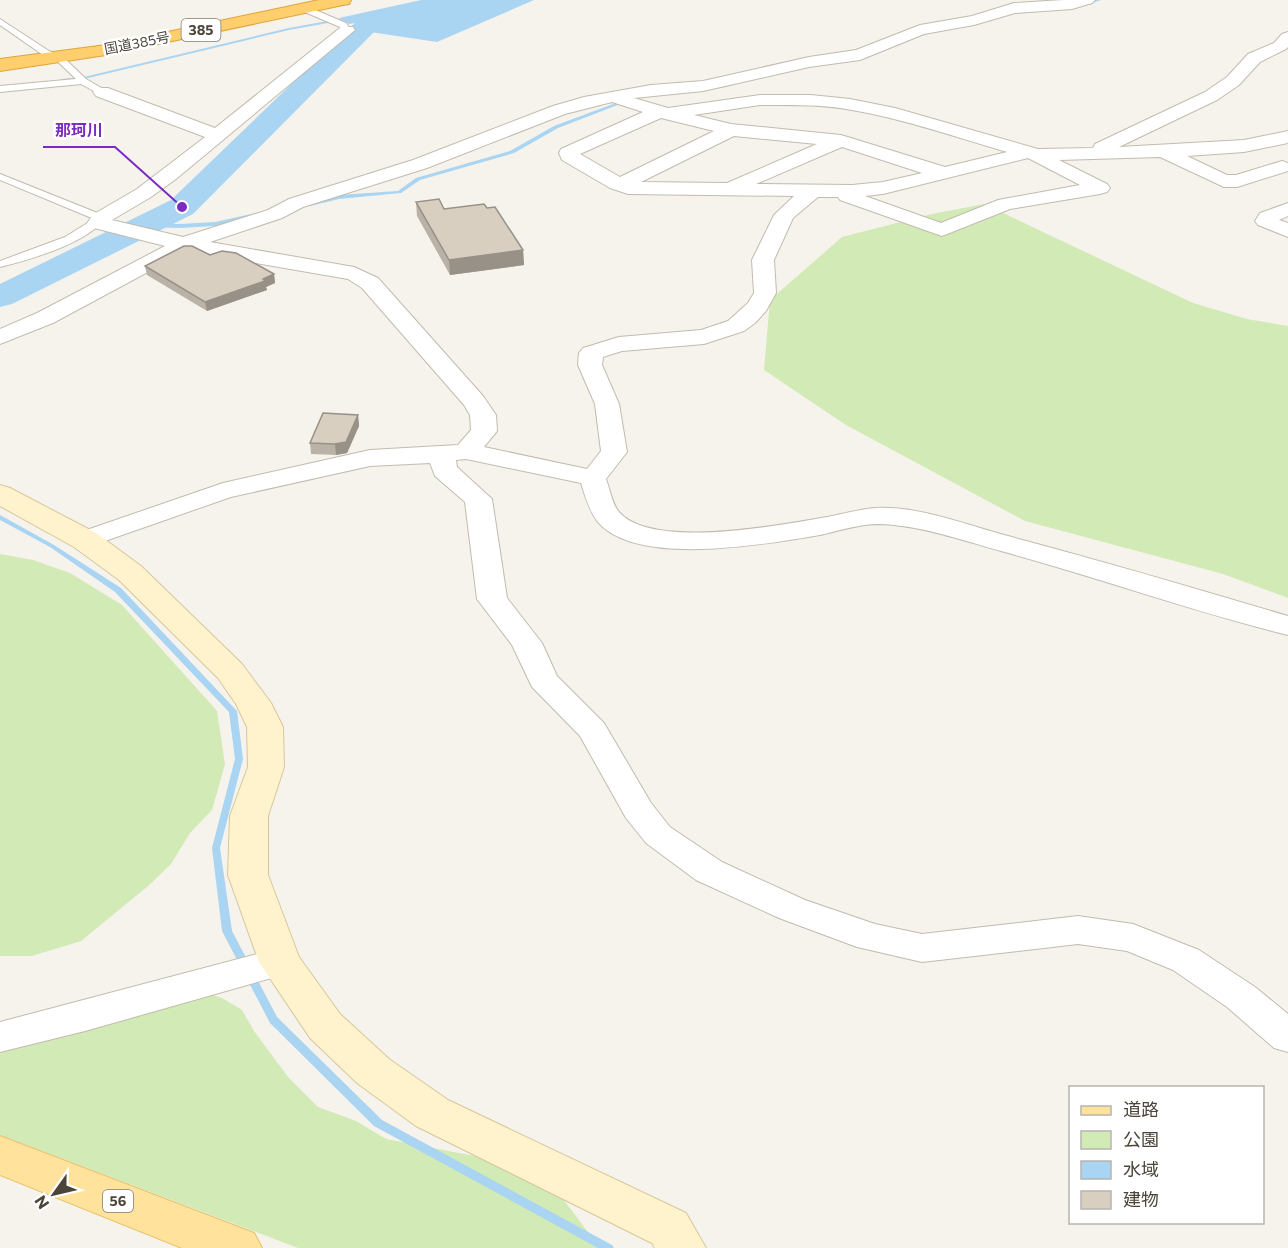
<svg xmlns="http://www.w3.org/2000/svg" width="1288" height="1248" font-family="Commissioner,'Noto Sans JP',sans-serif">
  <rect width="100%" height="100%" fill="#f6f3ec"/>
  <g fill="#d2eab5">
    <polygon points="984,204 1193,303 1247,319 1288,326 1288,598 1223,574 1025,521 846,425 764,370 770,300 842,237 932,214"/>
    <polygon points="0,554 33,560 70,573 122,605 217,711 225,764 212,810 190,833 171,864 148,886 81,941 32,956 0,956"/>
    <polygon points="173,982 222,998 242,1010 254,1031 288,1077 318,1107 356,1121 386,1139 485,1158 563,1199 600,1248 298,1248 0,1135 0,1048"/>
  </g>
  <polygon fill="#a9d4f2" points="421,0 534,0 437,42 357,30 358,28 355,23 349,24 339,18"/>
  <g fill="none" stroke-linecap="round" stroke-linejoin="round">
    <g fill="#a9d4f2" fill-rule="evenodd">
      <polygon points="1095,0 1101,0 1076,8 1073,7"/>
      <polygon points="1000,15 1003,16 972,25 970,24"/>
      <polygon points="349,17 351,18 350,19 289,30 84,79 62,81 60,80 62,79 84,77 289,28"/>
      <polygon points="933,29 936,30 862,60 859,59"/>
      <polygon points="732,83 734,84 734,85 706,91 704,90"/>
      <polygon points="624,100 628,101 558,128 514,153 420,180 401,193 339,199 310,206 307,204 339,195 398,191 416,178 510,151 554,126"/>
      <polygon points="260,212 263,214 262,215 215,226 180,228 147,227 144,225 147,223 180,224 215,222"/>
      <polygon points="0,515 54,545 121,588 237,711 243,759 220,848 232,931 277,1017 382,1120 612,1245 614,1248 598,1248 374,1126 270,1023 222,931 212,848 235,759 229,712 115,592 50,547 0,520"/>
    </g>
    <polygon fill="#a9d4f2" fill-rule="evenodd" points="428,0 466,0 462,5 376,30 193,214 12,304 0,307 0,284 171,200 358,20"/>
    <g stroke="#c2bbae" stroke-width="2">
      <g id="lane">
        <polygon points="300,6 306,6 346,23 351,30 344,32 340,27 300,10"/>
        <polygon points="0,19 49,51 61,55 86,79 105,90 105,94 99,94 81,84 0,92 0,86 76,79 55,59 43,55 0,25"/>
        <path d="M 0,174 L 105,216 L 106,218 C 85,244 32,259 0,267 L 0,261 L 65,237 L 94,219 L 0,180 Z"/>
      </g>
    </g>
    <g stroke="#c2bbae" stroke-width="2">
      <g id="street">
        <path d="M 1063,0 L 1095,0 L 1092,3 L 1072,9 L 1015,13 L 974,25 L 924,34 L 860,60 L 809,67 L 703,91 L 634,98 L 668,108 L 760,95 L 811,95 L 850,99 L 895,108 L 1038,149 L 1093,148 L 1095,144 L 1205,92 L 1227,77 L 1248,54 L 1274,43 L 1282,34 L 1288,32 L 1288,47 L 1286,49 L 1260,62 L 1239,85 L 1217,100 L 1119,147 L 1244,140 L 1288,131 L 1288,143 L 1244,152 L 1187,156 L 1227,175 L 1236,175 L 1282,161 L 1288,163 L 1288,171 L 1237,187 L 1224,187 L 1160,157 L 1059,160 L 1107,184 L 1110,188 L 1107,192 L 1100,194 L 1010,209 L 942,236 L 840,200 L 838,197 L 818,197 L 793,218 L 774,260 L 776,293 L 766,311 L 755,323 L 744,331 L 704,344 L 622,351 L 603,357 L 602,365 L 619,404 L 627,452 L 606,479 C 610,489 612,504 619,512 C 652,550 781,525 827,517 C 843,514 860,509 876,508 C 919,506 964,524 1004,535 C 1099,560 1194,588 1288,616 L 1288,635 C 1191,611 1097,577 1001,551 C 961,540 920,525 878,524 C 859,524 838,531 820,535 C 767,544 635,568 597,521 C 589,510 585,496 581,483 L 466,459 L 456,460 L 457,467 L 492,499 L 507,598 L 542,643 L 557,676 L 604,723 L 651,803 L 670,827 L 722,862 L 805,900 L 875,924 L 922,934 L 1078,916 L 1133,924 L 1199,950 L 1255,987 L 1288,1014 L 1288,1052 L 1274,1048 L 1227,1007 L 1173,970 L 1127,951 L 1078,944 L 922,962 L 857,947 L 779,918 L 696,880 L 646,843 L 626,818 L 580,736 L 532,687 L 512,645 L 477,599 L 465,502 L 435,476 L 430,463 L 370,466 L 231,497 L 85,548 L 75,546 L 71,540 L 75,534 L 223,483 L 370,450 L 458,445 L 471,430 L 470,415 L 464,405 L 362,288 L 348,279 L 187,251 L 53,323 L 0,344 L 0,329 L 37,313 L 165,246 L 90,227 L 87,223 L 94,214 L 137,189 L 205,137 L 96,96 L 93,92 L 96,88 L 108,88 L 215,128 L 341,27 L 353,27 L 355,30 L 176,179 L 151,197 L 112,220 L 183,237 L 268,210 L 289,199 L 413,160 L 553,106 L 584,97 L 651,85 L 703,81 L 809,57 L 856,50 L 920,25 L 972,16 L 1014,3 ZM 612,102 L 643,112 L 561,149 L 559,153 L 562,160 L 610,188 L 628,194 L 794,196 L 774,215 L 752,260 L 754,293 L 748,303 L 728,321 L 701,330 L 619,337 L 583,348 L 579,353 L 578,365 L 595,404 L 601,451 L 587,469 L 484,447 L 497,431 L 496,415 L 483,396 L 378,278 L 354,267 L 210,242 L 282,218 L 303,207 L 427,168 L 565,114 ZM 760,105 C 791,105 821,104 852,110 C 904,119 956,137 1007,152 L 945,167 L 841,135 L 731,124 L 694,115 ZM 661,118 L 714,131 L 620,177 L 580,154 ZM 734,136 L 817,144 L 727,183 L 641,182 ZM 842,147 L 922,173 L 883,182 L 852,185 L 756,184 ZM 1028,158 L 1080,185 L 998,200 L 941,223 L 865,196 L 883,194 Z"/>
        <polygon points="1288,203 1288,216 1279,220 1288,223 1288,237 1258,225 1255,221 1260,213"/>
        <polygon points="280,948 293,952 299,962 293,972 85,1031 0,1052 0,1022"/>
      </g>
    </g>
    <g stroke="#d6c79b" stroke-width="2">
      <polygon id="secondary" points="0,485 10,488 96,533 141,566 242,664 271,703 283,727 284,767 268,816 268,875 299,957 340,1014 389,1059 448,1100 686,1213 706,1248 655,1248 652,1243 416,1126 357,1083 310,1038 259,962 228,875 230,816 248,767 247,727 236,704 218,678 119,580 74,547 0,506"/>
    </g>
    <g stroke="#e6c16a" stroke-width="2">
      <polygon id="primary" points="0,1136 254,1233 262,1248 182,1248 0,1175"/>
    </g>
    <g stroke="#e0a43c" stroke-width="2">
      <polygon id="highway" points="319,0 351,0 349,4 343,5 106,55 0,71 0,59 106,45"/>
    </g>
    <use href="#lane" fill="#fff" fill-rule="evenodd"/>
    <use href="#street" fill="#fff" fill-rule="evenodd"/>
    <use href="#secondary" fill="#fff3cd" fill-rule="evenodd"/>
    <use href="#primary" fill="#ffe39c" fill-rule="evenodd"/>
    <use href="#highway" fill="#ffcf6e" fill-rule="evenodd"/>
  </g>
  <g fill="#bab2a6">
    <polygon points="416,202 444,209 487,208 523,250 524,265 450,275 417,216"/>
    <polygon points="145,266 274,274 275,283 266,287 267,290 207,311 147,275"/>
    <polygon points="358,415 359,426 347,453 336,455 311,454 310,443"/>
  </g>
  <g fill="#979187">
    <polygon points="523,250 524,265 450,275 449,260"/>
    <polygon points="274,274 275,283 266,287 267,290 207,311 205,302"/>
    <polygon points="358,415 359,426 347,453 336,455 335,444"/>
  </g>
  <g fill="#d8cfc1" stroke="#979187" stroke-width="1.5">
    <polygon points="439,199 444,209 484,204 487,208 495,207 523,250 449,260 416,202"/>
    <polygon points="184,246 192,246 210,255 222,251 236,253 274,274 263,279 265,281 205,302 145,266"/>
    <polygon points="323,413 358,415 346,442 335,444 310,443"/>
  </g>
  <g text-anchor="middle" stroke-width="5" stroke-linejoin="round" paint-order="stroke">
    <g fill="#fff" stroke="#817c74" stroke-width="1.5">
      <rect x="181.5" y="19" width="39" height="22" rx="4.5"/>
      <rect x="103" y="1190" width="30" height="22" rx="4.5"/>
    </g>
    <g font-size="14" font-weight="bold" fill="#4b4439">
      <text x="201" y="35">385</text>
      <text x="118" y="1206">56</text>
    </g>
    <g font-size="14" fill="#4b4439" stroke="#fff">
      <text transform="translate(137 43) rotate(-11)" y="5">国道385号</text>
    </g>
  </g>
  <path fill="none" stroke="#7b2cbf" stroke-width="2" d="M182 207L115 147H43"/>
  <circle fill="#7b2cbf" stroke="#fff" stroke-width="2" cx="182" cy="207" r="6"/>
  <g font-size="16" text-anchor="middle" font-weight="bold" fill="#7b2cbf" stroke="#fff" stroke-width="5" stroke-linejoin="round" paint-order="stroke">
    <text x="79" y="136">那珂川</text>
  </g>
  <rect x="1069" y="1086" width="195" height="138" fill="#ffffff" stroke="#b7b4b0" stroke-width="1.5"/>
  <rect x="1081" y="1106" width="30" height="9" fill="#ffe39c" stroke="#b7b4b0" stroke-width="1.5"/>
  <text x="1123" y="1116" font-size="18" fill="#4b4439">道路</text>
  <rect x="1081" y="1131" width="30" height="18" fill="#d2eab5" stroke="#b7b4b0" stroke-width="1.5"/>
  <text x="1123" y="1146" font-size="18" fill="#4b4439">公園</text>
  <rect x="1081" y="1161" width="30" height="18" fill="#a9d4f2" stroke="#b7b4b0" stroke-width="1.5"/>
  <text x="1123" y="1176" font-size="18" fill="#4b4439">水域</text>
  <rect x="1081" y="1191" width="30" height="18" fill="#d8cfc1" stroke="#b7b4b0" stroke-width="1.5"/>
  <text x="1123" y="1206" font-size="18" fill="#4b4439">建物</text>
  <g transform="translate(54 1194) rotate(236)" stroke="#ffffff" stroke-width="4.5" paint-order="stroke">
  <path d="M0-4.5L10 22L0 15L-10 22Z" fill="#4b4439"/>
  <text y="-9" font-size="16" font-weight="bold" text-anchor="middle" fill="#4b4439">N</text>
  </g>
</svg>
